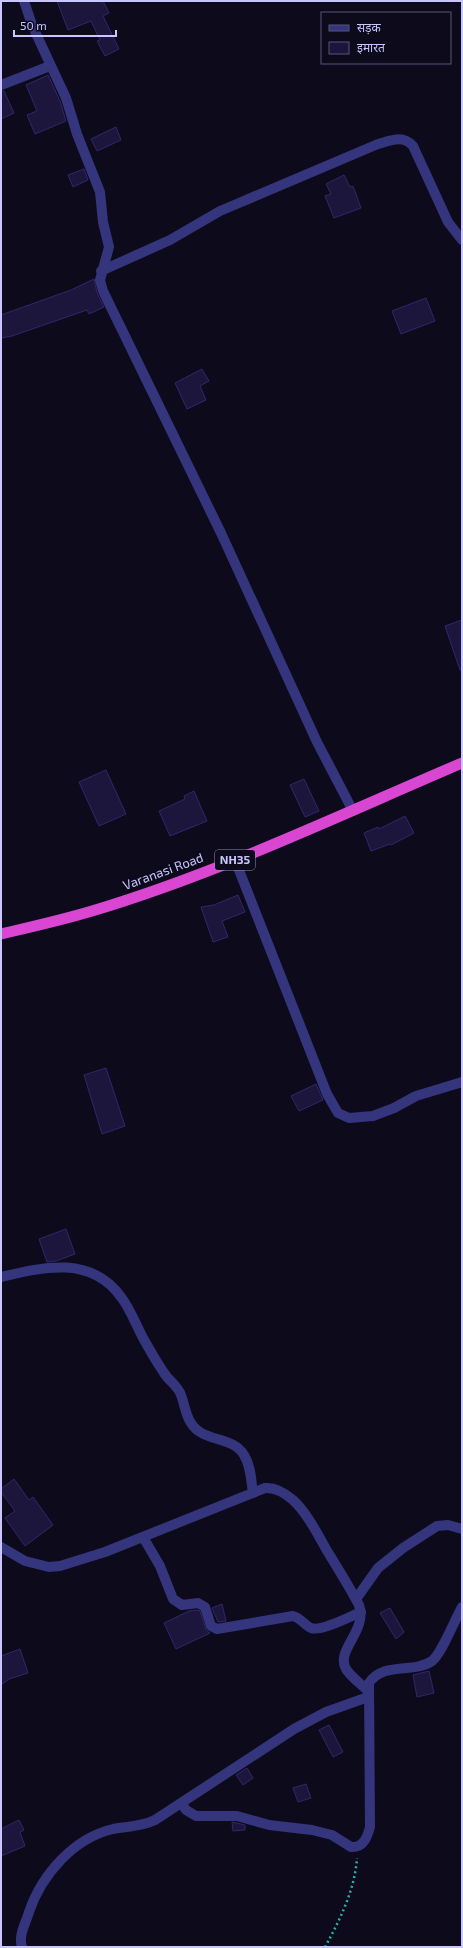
<svg xmlns="http://www.w3.org/2000/svg" width="463" height="1948" font-family="'Exo 2','Noto Sans Devanagari',sans-serif">
  <rect width="100%" height="100%" fill="#0d0a1c"/>
  <g fill="#1c163d" stroke="#31276a">
    <polygon points="57,1 103,1 109,13 103,16 119,49 105,56 97,41 100,40 91,21 68,30"/>
    <polygon points="48,75 60,101 66,121 35,134 27,115 37,111 26,85"/>
    <polygon points="1,91 4,91 14,113 1,119"/>
    <polygon points="116,127 121,140 97,151 91,139"/>
    <polygon points="84,169 88,180 73,187 68,175"/>
    <polygon points="344,175 350,187 353,186 361,208 334,218 325,196 331,194 326,184"/>
    <polygon points="94,279 97,293 104,307 89,314 87,310 12,336 1,338 1,315 71,290"/>
    <polygon points="426,298 435,321 401,334 392,311"/>
    <polygon points="202,369 209,381 200,386 206,400 187,409 175,383"/>
    <polygon points="462,620 462,670 460,670 445,626"/>
    <polygon points="106,770 126,814 99,826 79,782"/>
    <polygon points="304,779 319,811 305,817 290,785"/>
    <polygon points="194,791 207,821 170,836 159,811 185,799 184,796"/>
    <polygon points="405,816 414,833 391,845 390,844 371,851 364,833 378,827 379,829"/>
    <polygon points="238,895 245,912 222,921 228,937 213,942 201,907 214,905"/>
    <polygon points="106,1068 125,1126 102,1134 84,1075"/>
    <polygon points="316,1084 323,1100 299,1111 291,1096"/>
    <polygon points="66,1229 75,1254 56,1261 47,1262 39,1239"/>
    <polygon points="14,1479 29,1500 33,1497 53,1525 25,1546 5,1518 15,1511 1,1492 1,1489"/>
    <polygon points="222,1604 226,1621 218,1622 212,1608"/>
    <polygon points="390,1608 404,1632 396,1639 380,1613"/>
    <polygon points="197,1610 200,1611 206,1630 210,1633 176,1649 164,1623 189,1611"/>
    <polygon points="20,1649 28,1673 9,1679 1,1685 1,1656"/>
    <polygon points="429,1671 434,1693 417,1697 413,1675"/>
    <polygon points="329,1725 343,1752 333,1757 319,1730"/>
    <polygon points="247,1768 253,1778 243,1785 236,1775"/>
    <polygon points="306,1784 311,1798 298,1802 293,1788"/>
    <polygon points="19,1820 24,1830 20,1832 25,1846 1,1856 1,1829"/>
    <polygon points="232,1822 245,1825 245,1830 233,1831"/>
  </g>
  <g fill="none" stroke-linecap="round" stroke-linejoin="round">
    <path stroke="#28b0a1" stroke-width="2.5" stroke-dasharray="2 3" stroke-linecap="butt" d="M 325,1947 C 340,1920 355,1889 357,1858"/>
    <g stroke="#34357d" stroke-width="10">
      <polyline points="24,1 32,25 66,98 77,134 100,192 103,222 109,247 100,280 103,291 221,533 317,742 353,811"/>
      <polyline points="1,85 50,66"/>
      <path d="M 101,271 L 170,240 L 220,211 L 239,203 L 378,144 C 392,140 403,135 413,146 L 448,222 L 462,240"/>
      <polyline points="235,860 307,1043 327,1094 338,1113 349,1118 373,1116 394,1108 416,1096 462,1082"/>
      <path d="M 1,1277 C 43,1267 91,1255 121,1297 C 132,1311 137,1329 147,1345 C 152,1354 158,1364 164,1373 C 169,1381 178,1386 181,1395 C 185,1405 185,1414 191,1423 C 203,1443 232,1435 244,1455 C 251,1466 251,1480 253,1493"/>
      <path d="M 143,1537 L 160,1566 L 173,1599 L 182,1605 L 198,1603 L 205,1607 L 211,1626 L 217,1629 L 293,1616 C 301,1618 304,1625 311,1628 C 321,1632 351,1616 361,1612"/>
      <path d="M 1,1547 L 25,1561 L 49,1567 L 60,1566 L 105,1552 L 265,1488 C 276,1487 285,1493 293,1500 C 307,1513 317,1533 326,1549 C 337,1567 349,1586 359,1605 C 368,1631 335,1650 346,1669 C 351,1677 361,1684 368,1691"/>
      <polyline points="356,1599 378,1568 403,1548 437,1526 448,1525 462,1529"/>
      <path d="M 182,1804 L 186,1810 L 196,1816 L 237,1816 L 269,1825 L 312,1830 L 332,1835 L 351,1847 C 363,1848 367,1838 370,1827 L 369,1683 C 384,1661 413,1674 432,1661 C 442,1653 454,1621 462,1607"/>
      <path d="M 22,1947 C 18,1935 26,1923 29,1912 C 42,1874 74,1838 113,1829 C 128,1826 141,1827 155,1820 L 294,1729 L 326,1712 L 368,1697"/>
    </g>
    <path stroke="#d946d2" stroke-width="11" d="M 1,934 C 31,927 62,920 92,911 C 219,873 340,815 462,763"/>
  </g>
  <g text-anchor="middle" stroke-width="4" stroke-linejoin="round" paint-order="stroke">
    <rect fill="#0d0a1c" stroke="#918dbb" stroke-width="1" x="215" y="850" width="40" height="20" rx="3"/>
    <g font-size="12" font-weight="bold" fill="#c9c5ff">
      <text x="235" y="864">NH35</text>
    </g>
    <g font-size="13" fill="#c9c5ff" stroke="#0d0a1c">
      <text transform="translate(163 871) rotate(-20)" y="5">Varanasi Road</text>
    </g>
  </g>
  <rect width="463" height="1948" fill="none" stroke="#c9c5ff" stroke-width="4"/>
  <rect x="321" y="12" width="130" height="52" fill="#0d0a1c" stroke="#585577"/>
  <rect x="329" y="25" width="20" height="6" fill="#34357d" stroke="#585577"/>
  <text x="357" y="32" font-size="12" fill="#c9c5ff">सड़क</text>
  <rect x="329" y="42" width="20" height="12" fill="#1c163d" stroke="#585577"/>
  <text x="357" y="52" font-size="12" fill="#c9c5ff">इमारत</text>
  <path d="M14 30v6h102v-6" fill="none" stroke="#c9c5ff" stroke-width="2"/>
  <text x="20" y="30" font-size="12" fill="#c9c5ff" stroke="#0d0a1c" stroke-width="3" paint-order="stroke">50 m</text>
</svg>
